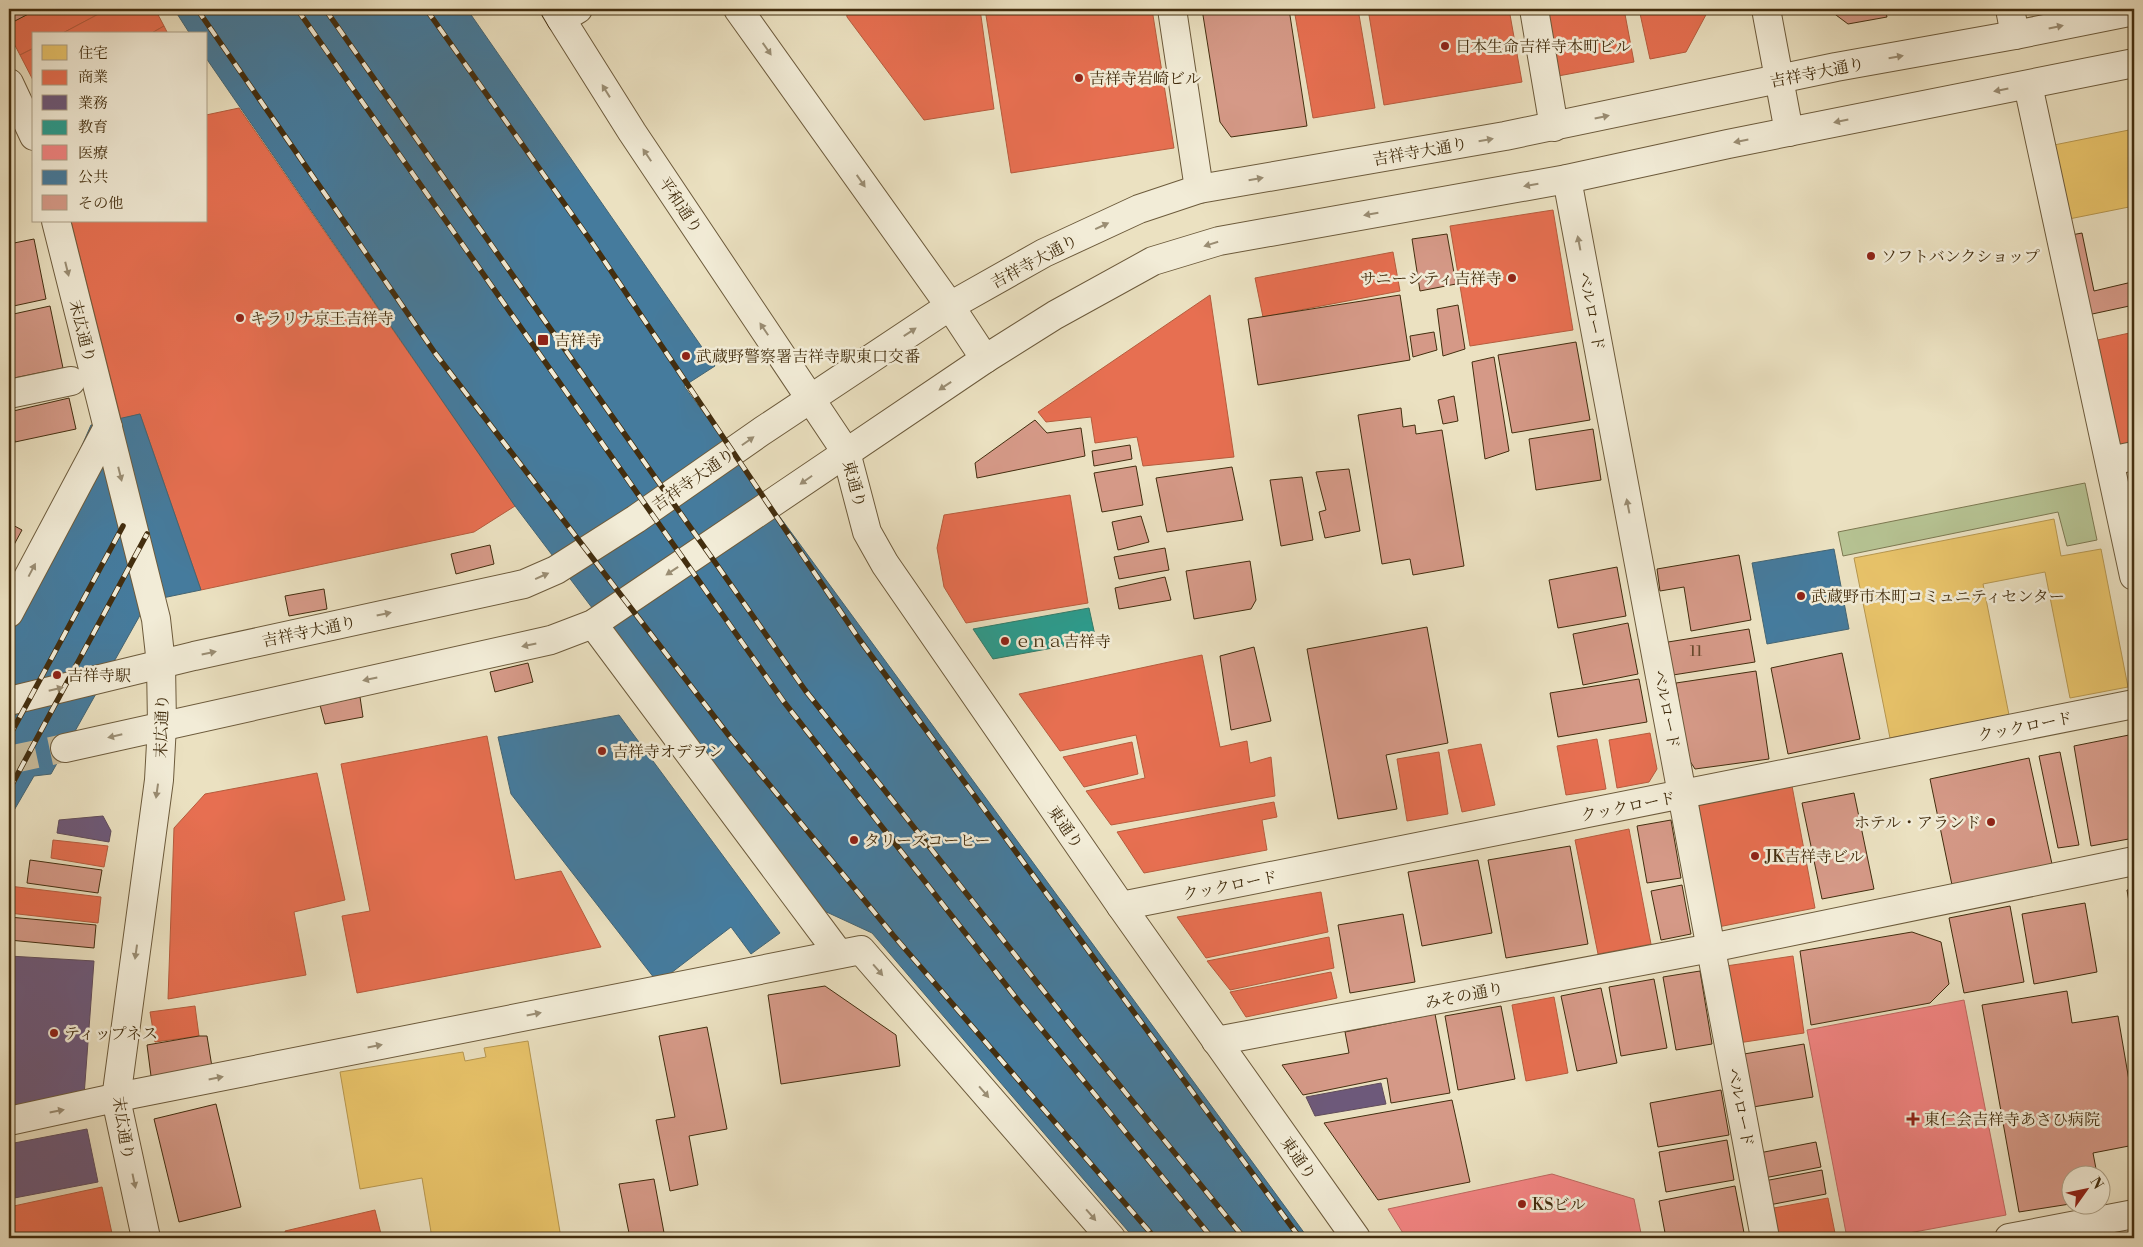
<svg xmlns="http://www.w3.org/2000/svg" width="2143" height="1247" font-family="'Libre Bodoni','Noto Serif JP',serif">
  <rect width="100%" height="100%" fill="#ebe1c1"/>
  <filter id="stains"><feTurbulence type="fractalNoise" baseFrequency=".004" numOctaves="4"/><feColorMatrix values="0 0 0 0 .2 0 0 0 0 .09 0 0 0 0 .02 0 0 0 .5 -.17"/></filter>
  <radialGradient id="worn" r=".72"><stop offset=".6" stop-color="#630" stop-opacity="0"/><stop offset="1" stop-color="#630" stop-opacity=".3"/></radialGradient>
  <polygon fill="#b6c393" stroke="#7c7851" points="2085,483 2097,540 2067,546 2058,512 1843,556 1838,532"/>
  <g fill="#e9c46a" stroke="#b7974f">
    <polygon points="2134,129 2134,206 2069,219 2054,145"/>
    <polygon points="2054,519 2061,556 2101,549 2128,687 2070,698 2045,572 1983,584 2009,715 1890,738 1854,558"/>
    <polygon points="528,1041 561,1238 432,1238 422,1178 360,1189 340,1072 463,1052 465,1061 486,1057 484,1048"/>
  </g>
  <g fill="#e76f51" stroke="#b65c3d">
    <polygon points="38,9 108,9 61,34 34,34 34,48 20,55 9,34 9,24"/>
    <polygon points="108,9 155,9 164,26 150,34 61,34"/>
    <polygon points="846,9 980,9 994,109 924,120 847,17"/>
    <polygon points="985,9 1152,9 1174,148 1011,173"/>
    <polygon points="1294,9 1358,9 1375,108 1313,118"/>
    <polygon points="1368,9 1509,9 1522,82 1384,105"/>
    <polygon points="1547,9 1624,9 1634,62 1558,76"/>
    <polygon points="1639,9 1708,9 1708,11 1686,52 1650,59"/>
    <polygon points="164,26 168,34 150,34"/>
    <polygon points="34,48 34,82 20,55"/>
    <polygon points="239,108 515,506 474,532 201,590 140,414 121,419 71,221 206,221 206,115"/>
    <polygon points="1553,210 1573,330 1470,346 1450,226"/>
    <polygon points="1393,252 1400,291 1263,317 1255,278"/>
    <polygon points="1210,295 1234,457 1143,466 1137,437 1095,443 1091,417 1046,422 1038,412"/>
    <polygon points="2134,332 2134,443 2116,447 2093,341"/>
    <polygon points="1070,495 1088,603 966,623 944,587 937,548 944,515"/>
    <polygon points="1202,655 1220,747 1247,741 1250,763 1271,757 1275,796 1111,825 1086,791 1145,778 1136,735 1060,751 1019,694"/>
    <polygon points="1650,733 1657,769 1649,782 1617,788 1609,740"/>
    <polygon points="487,736 515,880 561,871 601,947 357,993 342,916 370,911 341,764"/>
    <polygon points="1597,739 1606,789 1566,795 1557,746"/>
    <polygon points="1132,742 1138,774 1084,787 1063,757"/>
    <polygon points="1481,744 1495,805 1462,812 1448,750"/>
    <polygon points="1439,752 1448,814 1407,821 1397,759"/>
    <polygon points="317,773 345,900 294,912 306,975 168,999 174,828 205,794"/>
    <polygon points="1792,786 1815,908 1718,927 1694,805"/>
    <polygon points="1274,802 1277,817 1262,820 1267,850 1144,873 1117,832"/>
    <polygon points="1629,829 1651,944 1598,954 1575,840"/>
    <polygon points="53,840 108,846 104,867 51,858"/>
    <polygon points="9,886 101,897 98,923 9,913"/>
    <polygon points="1321,892 1328,932 1206,958 1177,917"/>
    <polygon points="1329,937 1334,968 1230,990 1207,961"/>
    <polygon points="1793,956 1804,1033 1738,1043 1726,966"/>
    <polygon points="1331,972 1337,998 1246,1017 1230,992"/>
    <polygon points="1554,997 1568,1073 1526,1081 1512,1005"/>
    <polygon points="195,1006 199,1036 155,1042 150,1012"/>
    <polygon points="102,1187 113,1238 9,1238 9,1207"/>
    <polygon points="1828,1198 1836,1238 1768,1238 1763,1210"/>
    <polygon points="375,1210 382,1238 287,1238 285,1231"/>
  </g>
  <g fill="#6d597a" stroke="#604c5a">
    <polygon points="103,816 111,831 109,842 57,833 59,820"/>
    <polygon points="9,956 94,961 84,1096 9,1108"/>
    <polygon points="1381,1083 1386,1104 1315,1116 1306,1097"/>
    <polygon points="87,1129 98,1182 9,1199 9,1144"/>
  </g>
  <polygon fill="#2a9d8f" stroke="#327c69" points="1089,608 1096,640 993,659 973,629"/>
  <g fill="#f28482" stroke="#be6a60">
    <polygon points="1964,1000 2006,1215 1882,1238 1847,1238 1807,1030"/>
    <polygon points="1552,1174 1634,1199 1642,1238 1406,1238 1388,1209"/>
  </g>
  <g fill="#457b9d" stroke="#446472">
    <polygon points="174,9 467,9 715,366 684,386 1308,1238 1134,1238 872,933 820,909 515,506 206,58 206,34 190,34"/>
    <polygon points="140,414 201,590 148,601 51,774 34,776 9,819 9,603 33,557 91,425"/>
    <polygon points="1834,549 1849,629 1767,644 1752,563"/>
    <polygon points="619,715 780,933 751,954 731,927 658,983 511,794 498,737"/>
  </g>
  <g fill="#d59987" stroke="#432e0f">
    <polygon points="9,9 38,9 9,24"/>
    <polygon points="1202,9 1289,9 1307,126 1231,137 1220,122"/>
    <polygon points="1828,9 1885,9 1887,17 1848,24"/>
    <polygon points="2082,233 2094,291 2132,282 2134,305 2083,316 2066,236"/>
    <polygon points="1447,234 1456,284 1420,291 1412,239"/>
    <polygon points="34,239 46,299 9,307 9,244"/>
    <polygon points="1400,295 1410,360 1258,385 1248,319"/>
    <polygon points="1458,305 1465,349 1443,356 1437,309"/>
    <polygon points="50,306 63,368 9,379 9,315"/>
    <polygon points="1434,332 1437,350 1413,357 1410,336"/>
    <polygon points="1576,342 1590,420 1512,433 1498,355"/>
    <polygon points="1494,357 1509,451 1485,459 1472,362"/>
    <polygon points="1454,396 1458,421 1443,424 1438,400"/>
    <polygon points="69,398 76,429 15,442 9,412"/>
    <polygon points="1401,408 1403,427 1415,425 1416,434 1442,430 1464,566 1413,575 1410,559 1382,564 1358,415"/>
    <polygon points="9,416 15,442 9,446"/>
    <polygon points="1035,420 1047,433 1081,428 1085,456 977,478 975,463"/>
    <polygon points="1593,429 1601,480 1536,490 1529,439"/>
    <polygon points="1130,445 1132,459 1094,466 1092,451"/>
    <polygon points="1136,466 1143,505 1102,512 1094,473"/>
    <polygon points="1232,467 1243,520 1167,532 1156,478"/>
    <polygon points="1349,469 1360,531 1325,538 1319,512 1326,510 1316,472"/>
    <polygon points="1302,477 1313,540 1281,546 1270,480"/>
    <polygon points="1141,516 1149,542 1118,550 1112,522"/>
    <polygon points="9,523 22,530 9,554"/>
    <polygon points="490,545 494,564 456,574 451,554"/>
    <polygon points="1165,548 1169,570 1119,579 1114,557"/>
    <polygon points="1739,555 1751,620 1691,631 1684,587 1660,591 1657,569"/>
    <polygon points="1250,561 1256,600 1251,609 1194,619 1186,571"/>
    <polygon points="1617,567 1626,616 1558,628 1549,580"/>
    <polygon points="1165,577 1171,600 1119,609 1115,588"/>
    <polygon points="324,589 327,609 289,616 285,596"/>
    <polygon points="1628,623 1638,674 1583,685 1573,634"/>
    <polygon points="1427,627 1448,743 1386,755 1397,809 1338,819 1307,649"/>
    <polygon points="1749,629 1755,662 1673,675 1668,642"/>
    <polygon points="1254,647 1271,721 1231,730 1220,656"/>
    <polygon points="1842,653 1860,739 1788,754 1771,668"/>
    <polygon points="528,663 533,682 495,692 490,672"/>
    <polygon points="1756,671 1769,759 1695,769 1688,758 1676,683"/>
    <polygon points="1639,679 1647,722 1558,737 1550,693"/>
    <polygon points="360,697 363,717 325,724 320,705"/>
    <polygon points="2134,734 2134,838 2091,846 2074,746"/>
    <polygon points="2060,752 2079,845 2058,848 2039,756"/>
    <polygon points="2029,758 2052,864 1952,885 1930,779"/>
    <polygon points="1854,793 1874,889 1822,899 1802,803"/>
    <polygon points="1671,820 1681,878 1647,883 1637,826"/>
    <polygon points="1570,846 1588,944 1506,958 1488,860"/>
    <polygon points="30,860 102,870 98,893 27,883"/>
    <polygon points="1478,860 1492,933 1422,946 1408,872"/>
    <polygon points="1682,885 1691,934 1661,940 1651,891"/>
    <polygon points="2134,889 2134,931 2127,890"/>
    <polygon points="2085,903 2097,972 2034,984 2022,914"/>
    <polygon points="2010,906 2024,982 1964,993 1949,918"/>
    <polygon points="1403,914 1415,982 1350,993 1338,925"/>
    <polygon points="9,917 96,925 94,948 9,940"/>
    <polygon points="1912,932 1941,942 1949,984 1930,1003 1811,1025 1800,951"/>
    <polygon points="1700,971 1712,1044 1676,1050 1663,977"/>
    <polygon points="1654,979 1667,1048 1621,1056 1609,987"/>
    <polygon points="825,986 896,1035 900,1066 781,1084 768,995"/>
    <polygon points="1601,988 1617,1063 1577,1071 1561,996"/>
    <polygon points="2067,991 2072,1023 2118,1016 2134,1110 2134,1145 2093,1153 2097,1174 2070,1174 2070,1204 2019,1212 1982,1005"/>
    <polygon points="1501,1006 1515,1079 1458,1090 1445,1016"/>
    <polygon points="1435,1014 1450,1093 1391,1103 1387,1078 1303,1095 1282,1065 1349,1053 1345,1032"/>
    <polygon points="707,1027 727,1129 689,1136 698,1185 670,1191 656,1120 675,1117 659,1036"/>
    <polygon points="199,1036 207,1036 212,1067 151,1076 147,1045"/>
    <polygon points="1804,1044 1813,1097 1747,1108 1738,1055"/>
    <polygon points="1721,1090 1729,1135 1658,1147 1650,1103"/>
    <polygon points="1452,1100 1470,1182 1378,1200 1324,1123"/>
    <polygon points="216,1104 241,1207 179,1222 154,1119"/>
    <polygon points="1727,1140 1734,1180 1666,1192 1659,1152"/>
    <polygon points="1816,1142 1821,1167 1759,1179 1754,1154"/>
    <polygon points="1822,1170 1826,1194 1764,1206 1759,1182"/>
    <polygon points="654,1179 665,1238 630,1238 619,1184"/>
    <polygon points="1735,1186 1745,1238 1666,1238 1659,1201"/>
  </g>
  <g fill="none" stroke-linecap="round" stroke-linejoin="round">
    <polyline stroke="#c9bd9d" stroke-width="28" stroke-dasharray="28 14" stroke-linecap="butt" points="9,760 65,748"/>
    <g stroke="#6d5b3c" stroke-width="30">
      <g id="pedestrian">
        <polyline points="1534,9 1554,127"/>
        <polyline points="2010,9 2015,35"/>
      </g>
    </g>
    <g stroke="#6d5b3c" stroke-width="30">
      <g id="minor">
        <polyline points="578,9 561,19 632,132 846,452 867,532 885,564 1121,906 1356,1238"/>
        <polyline points="738,9 950,306 985,359"/>
        <polyline points="1172,9 1199,189"/>
        <polyline points="9,83 34,136"/>
        <polyline points="2028,85 2134,576"/>
        <polyline points="1567,179 1765,1238"/>
        <polyline points="56,221 156,619 161,664 162,725 159,780 116,1099 146,1238"/>
        <polyline points="9,394 71,381"/>
        <polyline points="2110,461 2134,456"/>
        <polyline points="9,613 108,427"/>
        <polyline points="593,624 839,954"/>
        <polyline points="1121,906 2134,704"/>
        <polyline points="1216,1041 1711,948 2134,861"/>
        <polyline points="9,1121 133,1094 861,950 1111,1238"/>
        <polyline points="2009,1238 2134,1214"/>
      </g>
    </g>
    <g stroke="#6d5b3c" stroke-width="30">
      <g id="tertiary">
        <polyline points="1766,9 1789,132"/>
        <polyline points="9,701 194,656 524,584 556,570 636,519 762,431 950,306 1044,253 1139,209 1199,189 1505,136 1836,67 2015,35 2134,11"/>
        <polyline points="65,748 551,640 593,624 985,359 1055,315 1153,261 1219,241 1567,179 1728,144 2134,63"/>
      </g>
    </g>
    <g stroke="#432e0f" stroke-width="30">
      <polyline id="secondary" points="555,9 561,19"/>
    </g>
    <use href="#pedestrian" stroke="#f2ecd7" stroke-width="28"/>
    <use href="#minor" stroke="#f2ecd7" stroke-width="28"/>
    <use href="#tertiary" stroke="#f2ecd7" stroke-width="28"/>
    <use href="#secondary" stroke="#f2ecd7" stroke-width="28"/>
    <g stroke="#432e0f" stroke-width="5.5">
      <g id="rail">
        <polyline points="197,9 435,353 730,737 893,935 1155,1238"/>
        <polyline points="297,9 784,702 1017,999 1212,1238"/>
        <polyline points="325,9 805,690 1081,1038 1244,1238"/>
        <polyline points="426,9 593,244 859,639 1300,1238"/>
        <polyline points="9,737 123,526"/>
        <polyline points="9,790 147,534"/>
      </g>
    </g>
    <use href="#rail" stroke="#f2ecd7" stroke-width="4" stroke-dasharray="11" stroke-linecap="butt"/>
  </g>
  <defs><path id="oneway-solid" d="M-6-.8H1V-3.2L6.5 0L1 3.2V.8H-6Z" transform="scale(1.25)"/></defs>
  <g fill="#9a8d73">
    <use href="#oneway-solid" transform="translate(2056 27) rotate(-12)"/>
    <use href="#oneway-solid" transform="translate(767 49) rotate(55)"/>
    <use href="#oneway-solid" transform="translate(1896 57) rotate(-10)"/>
    <use href="#oneway-solid" transform="translate(2001 90) rotate(169)"/>
    <use href="#oneway-solid" transform="translate(606 91) rotate(-122)"/>
    <use href="#oneway-solid" transform="translate(1602 117) rotate(-12)"/>
    <use href="#oneway-solid" transform="translate(1841 121) rotate(168)"/>
    <use href="#oneway-solid" transform="translate(1486 140) rotate(-10)"/>
    <use href="#oneway-solid" transform="translate(1741 141) rotate(169)"/>
    <use href="#oneway-solid" transform="translate(647 155) rotate(-124)"/>
    <use href="#oneway-solid" transform="translate(1256 179) rotate(-10)"/>
    <use href="#oneway-solid" transform="translate(861 181) rotate(55)"/>
    <use href="#oneway-solid" transform="translate(1531 185) rotate(170)"/>
    <use href="#oneway-solid" transform="translate(1371 214) rotate(170)"/>
    <use href="#oneway-solid" transform="translate(1102 226) rotate(-25)"/>
    <use href="#oneway-solid" transform="translate(1579 243) rotate(-101)"/>
    <use href="#oneway-solid" transform="translate(1211 244) rotate(163)"/>
    <use href="#oneway-solid" transform="translate(67 269) rotate(76)"/>
    <use href="#oneway-solid" transform="translate(764 329) rotate(-124)"/>
    <use href="#oneway-solid" transform="translate(910 332) rotate(-33)"/>
    <use href="#oneway-solid" transform="translate(945 386) rotate(146)"/>
    <use href="#oneway-solid" transform="translate(748 441) rotate(-35)"/>
    <use href="#oneway-solid" transform="translate(120 474) rotate(76)"/>
    <use href="#oneway-solid" transform="translate(806 480) rotate(145)"/>
    <use href="#oneway-solid" transform="translate(1628 506) rotate(-101)"/>
    <use href="#oneway-solid" transform="translate(32 570) rotate(-62)"/>
    <use href="#oneway-solid" transform="translate(672 571) rotate(146)"/>
    <use href="#oneway-solid" transform="translate(542 576) rotate(-24)"/>
    <use href="#oneway-solid" transform="translate(384 614) rotate(-12)"/>
    <use href="#oneway-solid" transform="translate(529 645) rotate(168)"/>
    <use href="#oneway-solid" transform="translate(209 653) rotate(-12)"/>
    <use href="#oneway-solid" transform="translate(370 679) rotate(168)"/>
    <use href="#oneway-solid" transform="translate(56 689) rotate(-13)"/>
    <use href="#oneway-solid" transform="translate(115 736) rotate(167)"/>
    <use href="#oneway-solid" transform="translate(157 791) rotate(98)"/>
    <use href="#oneway-solid" transform="translate(136 952) rotate(98)"/>
    <use href="#oneway-solid" transform="translate(878 970) rotate(49)"/>
    <use href="#oneway-solid" transform="translate(534 1014) rotate(-11)"/>
    <use href="#oneway-solid" transform="translate(375 1046) rotate(-11)"/>
    <use href="#oneway-solid" transform="translate(216 1078) rotate(-11)"/>
    <use href="#oneway-solid" transform="translate(984 1092) rotate(49)"/>
    <use href="#oneway-solid" transform="translate(57 1111) rotate(-11)"/>
    <use href="#oneway-solid" transform="translate(134 1181) rotate(78)"/>
    <use href="#oneway-solid" transform="translate(1091 1215) rotate(49)"/>
  </g>
  <g fill="#8f2418" stroke="#f2ecd7" stroke-width="2">
    <circle cx="1445" cy="46" r="5"/>
    <circle cx="1079" cy="78" r="5"/>
    <circle cx="1871" cy="256" r="5"/>
    <circle cx="1512" cy="278" r="5"/>
    <circle cx="240" cy="318" r="5"/>
    <rect x="537" y="334" width="12" height="12" rx="2.5"/>
    <circle cx="686" cy="356" r="5"/>
    <circle cx="1801" cy="596" r="5"/>
    <circle cx="1005" cy="641" r="5"/>
    <circle cx="57" cy="675" r="5"/>
    <circle cx="602" cy="751" r="5"/>
    <circle cx="1991" cy="822" r="5"/>
    <circle cx="854" cy="840" r="5"/>
    <circle cx="1755" cy="856" r="5"/>
    <circle cx="54" cy="1033" r="5"/>
    <path d="M1910.5 1111.5h5v5h5v5h-5v5h-5v-5h-5v-5h5z"/>
    <circle cx="1522" cy="1204" r="5"/>
  </g>
  <g text-anchor="middle" stroke-width="5" stroke-linejoin="round" paint-order="stroke">
    <g font-size="14" fill="#68492d">
      <text x="1696" y="656">11</text>
    </g>
    <g font-size="16" fill="#432e0f" stroke="#f2ecd7" text-anchor="start">
      <text x="1455" y="52">日本生命吉祥寺本町ビル</text>
      <text x="1089" y="84">吉祥寺岩崎ビル</text>
      <text x="1881" y="262">ソフトバンクショップ</text>
      <text x="1502" y="284" text-anchor="end">サニーシティ吉祥寺</text>
      <text x="250" y="324">キラリナ京王吉祥寺</text>
      <text x="554" y="346">吉祥寺</text>
      <text x="696" y="362">武蔵野警察署吉祥寺駅東口交番</text>
      <text x="1811" y="602">武蔵野市本町コミュニティセンター</text>
      <text x="1015" y="647">ｅｎａ吉祥寺</text>
      <text x="67" y="681">吉祥寺駅</text>
      <text x="612" y="757">吉祥寺オデヲン</text>
      <text x="1981" y="828" text-anchor="end">ホテル・アランド</text>
      <text x="864" y="846">タリーズコーヒー</text>
      <text x="1765" y="862">JK吉祥寺ビル</text>
      <text x="64" y="1039">ティップネス</text>
      <text x="1924" y="1125">東仁会吉祥寺あさひ病院</text>
      <text x="1532" y="1210">KSビル</text>
    </g>
    <g font-size="16" fill="#432e0f" stroke="#f2ecd7">
      <text transform="translate(1817 72) rotate(-11)" y="6">吉祥寺大通り</text>
      <text transform="translate(1420 151) rotate(-10)" y="6">吉祥寺大通り</text>
      <text transform="translate(681 205) rotate(56)" y="6">平和通り</text>
      <text transform="translate(1034 261) rotate(-28)" y="6">吉祥寺大通り</text>
      <text transform="translate(1592 311) rotate(79)" y="6">ベルロード</text>
      <text transform="translate(83 331) rotate(76)" y="6">末広通り</text>
      <text transform="translate(693 479) rotate(-35)" y="6">吉祥寺大通り</text>
      <text transform="translate(855 484) rotate(75)" y="6">東通り</text>
      <text transform="translate(309 631) rotate(-12)" y="6">吉祥寺大通り</text>
      <text transform="translate(1667 709) rotate(79)" y="6">ベルロード</text>
      <text transform="translate(161 726) rotate(-88)" y="6">末広通り</text>
      <text transform="translate(2025 726) rotate(-11)" y="6">クックロード</text>
      <text transform="translate(1628 806) rotate(-11)" y="6">クックロード</text>
      <text transform="translate(1066 827) rotate(55)" y="6">東通り</text>
      <text transform="translate(1230 885) rotate(-11)" y="6">クックロード</text>
      <text transform="translate(1464 995) rotate(-11)" y="6">みその通り</text>
      <text transform="translate(1741 1107) rotate(79)" y="6">ベルロード</text>
      <text transform="translate(124 1128) rotate(81)" y="6">末広通り</text>
      <text transform="translate(1299 1158) rotate(55)" y="6">東通り</text>
    </g>
  </g>
  <rect width="2143" height="1247" fill="none" stroke="#ebe1c1" stroke-width="30"/>
  <rect x="10" y="10" width="2123" height="1227" fill="none" stroke="#432e0f" stroke-width="2.5"/>
  <rect x="15" y="15" width="2113" height="1217" fill="none" stroke="#432e0f"/>
  <rect x="32" y="32" width="175" height="190" fill="#f2ecd7" stroke="#aca087"/>
  <rect x="42" y="45" width="25" height="15" fill="#e9c46a" stroke="#aca087"/>
  <text x="78" y="58" font-size="15" fill="#432e0f">住宅</text>
  <rect x="42" y="70" width="25" height="15" fill="#e76f51" stroke="#aca087"/>
  <text x="78" y="82" font-size="15" fill="#432e0f">商業</text>
  <rect x="42" y="95" width="25" height="15" fill="#6d597a" stroke="#aca087"/>
  <text x="78" y="108" font-size="15" fill="#432e0f">業務</text>
  <rect x="42" y="120" width="25" height="15" fill="#2a9d8f" stroke="#aca087"/>
  <text x="78" y="132" font-size="15" fill="#432e0f">教育</text>
  <rect x="42" y="145" width="25" height="15" fill="#f28482" stroke="#aca087"/>
  <text x="78" y="158" font-size="15" fill="#432e0f">医療</text>
  <rect x="42" y="170" width="25" height="15" fill="#457b9d" stroke="#aca087"/>
  <text x="78" y="182" font-size="15" fill="#432e0f">公共</text>
  <rect x="42" y="195" width="25" height="15" fill="#d59987" stroke="#aca087"/>
  <text x="78" y="208" font-size="15" fill="#432e0f">その他</text>
  <g transform="translate(2086 1190) rotate(57)"><circle r="24" fill="#f2ecd7" stroke="#aca087"/>
  <path d="M0-4L9 19L0 12L-9 19Z" fill="#8f2418"/>
  <text y="-8" font-size="14" font-weight="bold" text-anchor="middle" fill="#432e0f">N</text>
  </g>
  <rect width="100%" height="100%" filter="url(#stains)"/>
  <rect width="100%" height="100%" fill="url(#worn)"/>
</svg>
